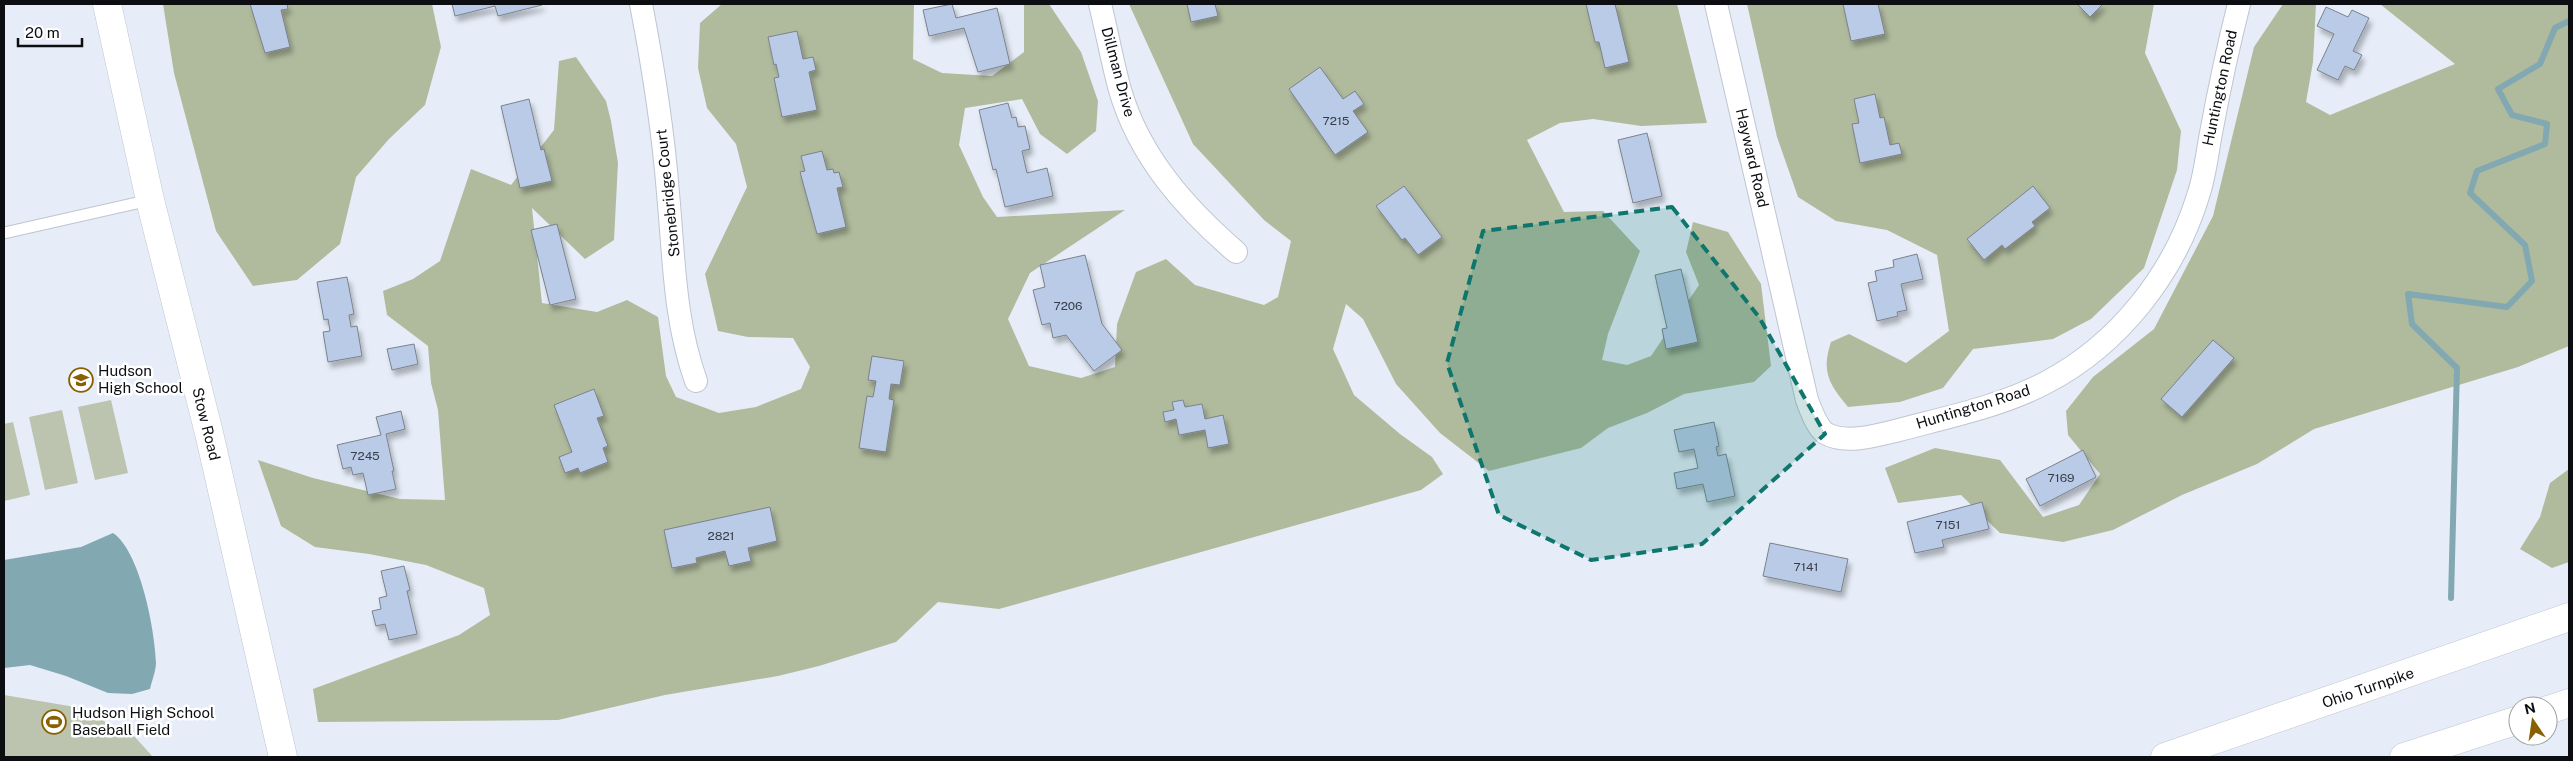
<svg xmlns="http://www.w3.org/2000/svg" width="2573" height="761" font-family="'Public Sans',sans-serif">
  <defs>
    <filter id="shadow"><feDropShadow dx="3" dy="5.5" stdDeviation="2.5" flood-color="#0004"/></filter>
  </defs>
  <rect width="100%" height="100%" fill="#e6edf8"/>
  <g fill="#bcc3af">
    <polygon points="111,400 128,473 95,480 78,407"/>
    <polygon points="62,410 78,483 45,490 29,417"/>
    <polygon points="13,422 30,495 4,501 4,424"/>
    <polygon points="4,695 75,707 134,736 153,757 4,757"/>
  </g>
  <g fill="#b0bb9d">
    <polygon points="163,4 432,4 441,47 425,105 389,139 356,177 340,244 297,280 253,286 216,231 174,73"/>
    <polygon points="722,4 914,4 913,59 942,73 992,76 1024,52 1024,4 1049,4 1081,52 1098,101 1096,131 1067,154 1040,134 1022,99 965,108 959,145 983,197 997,217 1125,210 1030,273 1008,319 1029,366 1081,378 1115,367 1117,324 1136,272 1166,259 1195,285 1264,305 1278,297 1291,241 1264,220 1193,144 1129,4 1677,4 1707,123 1641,126 1593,119 1560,123 1527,140 1564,212 1603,211 1640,251 1608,334 1602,360 1627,365 1651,356 1699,285 1686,252 1693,222 1728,232 1761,284 1771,366 1754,382 1684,394 1647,413 1608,428 1581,448 1489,471 1440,433 1396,384 1363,319 1346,304 1333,349 1354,395 1400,434 1432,457 1443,474 1421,490 999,609 938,602 896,642 819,666 778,676 665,695 558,720 318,722 313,689 459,635 490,615 484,588 426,565 369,554 315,547 281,526 258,460 313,478 400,499 445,500 438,410 431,383 428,346 387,315 383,291 413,279 440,261 471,169 511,185 554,130 559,61 576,57 606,101 611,121 618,163 614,240 585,259 532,208 542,303 597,312 627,300 658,317 666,376 676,397 719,413 756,407 801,389 810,367 793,338 748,337 718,331 705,274 747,187 736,144 707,108 698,68 700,23"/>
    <path d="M 1747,4 L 2154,4 L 2145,53 L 2181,131 L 2177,170 L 2144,268 L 2091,319 L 2053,339 L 1973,349 L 1943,388 L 1900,402 L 1848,407 C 1829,384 1821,372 1831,342 L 1849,334 L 1906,363 L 1949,331 L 1937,255 L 1887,230 L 1836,221 L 1798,197 L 1777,137 Z"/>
    <polygon points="2283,4 2316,4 2313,62 2306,102 2330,115 2455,64 2380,4 2569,4 2569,346 2518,367 2314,429 2257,464 2182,495 2113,530 2063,542 2000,533 1961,495 1898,503 1885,468 1935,448 2000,460 2043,517 2079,505 2100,474 2068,435 2066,411 2093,377 2154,329 2213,216 2254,47"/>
    <polygon points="2569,469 2569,562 2552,568 2520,549 2540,517 2550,483"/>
  </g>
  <path fill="#82a8b2" d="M 113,533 C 140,551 155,630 156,662 C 156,671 152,680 150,689 L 132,694 L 108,693 L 66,676 L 30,665 L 4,668 L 4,560 L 81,547 Z"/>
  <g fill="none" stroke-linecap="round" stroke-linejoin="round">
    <polyline stroke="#82a8b2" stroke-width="6" points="2451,598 2457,368 2412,324 2408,294 2507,307 2532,281 2525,245 2470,193 2477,171 2545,144 2547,124 2512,115 2498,89 2540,64 2555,28 2569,21"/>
  </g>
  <g fill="#b9cbe7" stroke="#7b818b" filter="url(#shadow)">
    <polygon points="250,4 287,4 288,9 281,10 290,47 265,53"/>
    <polygon points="452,4 542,4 542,5 498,16 495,6 455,16"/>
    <polygon points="952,4 956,18 997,8 1010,64 978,72 964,28 929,36 923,10"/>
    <polygon points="1187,4 1215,4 1218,16 1191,22"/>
    <polygon points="1586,4 1615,4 1629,62 1605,68 1599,42 1595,42"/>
    <polygon points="1843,4 1878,4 1885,34 1851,41"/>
    <polygon points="2077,4 2103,4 2090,17"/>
    <polygon points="2326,7 2348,17 2352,10 2369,18 2353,51 2362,55 2354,70 2345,66 2338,80 2317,70 2334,34 2317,26"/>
    <polygon points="797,31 803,59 813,57 816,70 809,72 817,110 782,117 774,78 779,77 776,64 774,65 768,37"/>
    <polygon points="1320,67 1343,99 1355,91 1364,104 1353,111 1368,132 1335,155 1289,89"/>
    <polygon points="1875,94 1880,118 1884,117 1890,145 1899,143 1902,154 1860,163 1852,124 1859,123 1854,99"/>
    <polygon points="529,99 541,150 544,149 552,181 520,188 501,106"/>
    <polygon points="1008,103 1012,118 1016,117 1018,127 1025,126 1030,149 1022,151 1027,173 1047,168 1053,196 1005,207 996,169 993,170 979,110"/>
    <polygon points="1647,133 1662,196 1633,203 1618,140"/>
    <polygon points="822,151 827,170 833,169 834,173 839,172 843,187 837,188 846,227 817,234 800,172 805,171 801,156"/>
    <polygon points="1404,186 1442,237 1418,255 1405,238 1402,240 1376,206"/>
    <polygon points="2033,186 2050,208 2032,222 2035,226 2005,249 2002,245 1984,260 1967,239"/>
    <polygon points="557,224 576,299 550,305 531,230"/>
    <polygon points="1917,254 1923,279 1901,284 1907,310 1897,312 1898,316 1877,321 1868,283 1877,281 1875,271 1894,267 1893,260"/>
    <polygon points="1085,255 1102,324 1122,350 1094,371 1066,335 1053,338 1050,323 1042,325 1033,290 1045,287 1040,265"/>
    <polygon points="1681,269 1698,342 1666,349 1662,329 1667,328 1655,275"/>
    <polygon points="347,277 354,314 349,315 351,327 357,326 362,356 328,362 323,332 330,331 328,319 324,320 317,282"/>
    <polygon points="2213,340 2234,358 2182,417 2161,399"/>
    <polygon points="414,344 418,364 392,370 387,349"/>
    <polygon points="872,356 904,361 900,385 891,384 889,399 894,400 886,452 859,448 867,396 873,397 876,381 868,380"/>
    <polygon points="594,389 604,416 597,418 608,446 603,448 608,462 580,473 578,468 565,473 559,457 572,452 554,405"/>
    <polygon points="1183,400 1185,407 1202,404 1205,419 1223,415 1229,444 1208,448 1205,430 1179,435 1176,419 1165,422 1163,412 1174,410 1172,402"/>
    <polygon points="401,411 405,429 386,434 394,471 392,471 396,489 368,495 363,473 353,475 351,467 343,469 337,445 381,435 376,417"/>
    <polygon points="1714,422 1719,446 1716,447 1718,456 1726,454 1735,496 1707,502 1703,484 1677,489 1674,473 1698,468 1694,449 1679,452 1674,430"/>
    <polygon points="2083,450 2096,477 2040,506 2026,479"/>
    <polygon points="1982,502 1989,529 1942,540 1944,547 1915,553 1907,522"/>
    <polygon points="770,507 777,541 748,548 751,561 729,566 725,551 696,558 697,563 672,568 664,530"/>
    <polygon points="1770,543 1848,559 1841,592 1763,576"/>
    <polygon points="404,566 410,590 407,591 417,634 389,640 385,624 376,626 372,611 381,609 379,598 387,596 381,571"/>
  </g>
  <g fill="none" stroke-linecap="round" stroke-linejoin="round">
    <g stroke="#bfc5d0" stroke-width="13">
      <polyline id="lane" points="4,233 150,200"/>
    </g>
    <g stroke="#bfc5d0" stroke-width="24">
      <g id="street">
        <path d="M 641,4 C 653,66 663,129 668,193 C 674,257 674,320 696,381"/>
        <path d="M 1100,4 C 1107,32 1112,61 1120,90 C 1139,156 1185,208 1236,252"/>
        <path d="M 1716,4 L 1807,400 C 1811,410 1816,426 1825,433 C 1845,445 1879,435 1899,430 C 1948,417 2002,406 2047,382 C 2119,344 2174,274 2198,196 C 2205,176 2207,154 2211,133 C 2219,90 2228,47 2239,4"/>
      </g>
    </g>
    <g stroke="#bfc5d0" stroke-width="29">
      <polyline id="secondary" points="107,4 150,200 209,433 283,757"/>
    </g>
    <g stroke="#bfc5d0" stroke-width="29">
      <g id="highway">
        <polyline points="2548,710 2569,703"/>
        <polyline points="2165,757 2569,617"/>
        <polyline points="2404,757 2518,720"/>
      </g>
    </g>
    <use href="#lane" stroke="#fff" stroke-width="11"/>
    <use href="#street" stroke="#fff" stroke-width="22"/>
    <use href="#secondary" stroke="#fff" stroke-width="28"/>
    <use href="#highway" stroke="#fff" stroke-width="28"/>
  </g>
  <path fill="#0f766e" fill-opacity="0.2" stroke="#0f766e" stroke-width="4" stroke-dasharray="10 6" stroke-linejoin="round" d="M 1672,207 L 1759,317 L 1825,434 L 1702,544 L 1591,560 L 1499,515 L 1447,363 L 1483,231 Z"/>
  <defs>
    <g id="school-ring" transform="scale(1.25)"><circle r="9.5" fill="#fff" stroke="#886000" stroke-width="1.5"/><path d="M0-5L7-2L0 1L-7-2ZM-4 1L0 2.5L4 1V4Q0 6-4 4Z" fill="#886000"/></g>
    <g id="stadium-ring" transform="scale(1.25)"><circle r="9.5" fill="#fff" stroke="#886000" stroke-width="1.5"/><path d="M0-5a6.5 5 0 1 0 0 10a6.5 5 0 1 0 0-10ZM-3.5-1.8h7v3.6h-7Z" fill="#886000"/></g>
  </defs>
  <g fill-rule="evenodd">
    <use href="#school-ring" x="81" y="380"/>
    <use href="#stadium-ring" x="54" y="722"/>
  </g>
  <g text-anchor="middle" stroke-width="5" stroke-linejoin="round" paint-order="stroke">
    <g font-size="12" fill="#373d47">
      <text x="1336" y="125">7215</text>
      <text x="1068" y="310">7206</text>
      <text x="365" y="460">7245</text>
      <text x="2061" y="482">7169</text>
      <text x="1948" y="529">7151</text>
      <text x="721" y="540">2821</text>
      <text x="1806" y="571">7141</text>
    </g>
    <g font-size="15" fill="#0c0e12" stroke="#fff">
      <text transform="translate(1118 72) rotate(75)" y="5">Dillman Drive</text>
      <text transform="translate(2220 88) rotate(-78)" y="5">Huntington Road</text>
      <text transform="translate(1752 158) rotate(77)" y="5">Hayward Road</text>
      <text transform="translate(668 193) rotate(-96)" y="5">Stonebridge Court</text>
      <text transform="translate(1973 407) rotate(-17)" y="5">Huntington Road</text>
      <text transform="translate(206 424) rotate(76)" y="5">Stow Road</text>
      <text transform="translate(2368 688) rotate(-19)" y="5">Ohio Turnpike</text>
    </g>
    <g font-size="15" fill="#0c0e12" stroke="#fff" text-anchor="start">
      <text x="98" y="376">Hudson<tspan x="98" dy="17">High School</tspan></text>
      <text x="72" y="718">Hudson High School<tspan x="72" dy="17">Baseball Field</tspan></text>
    </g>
  </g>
  <rect width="2573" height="761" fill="none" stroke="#0c0e12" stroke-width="10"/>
  <g transform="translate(2533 721) rotate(347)"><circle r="24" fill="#ffffff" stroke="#9e9fa0"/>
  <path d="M0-4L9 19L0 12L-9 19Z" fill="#886000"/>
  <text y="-8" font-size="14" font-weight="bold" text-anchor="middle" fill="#0c0e12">N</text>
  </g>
  <path d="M18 38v8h64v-8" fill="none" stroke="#0c0e12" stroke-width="2.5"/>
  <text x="25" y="38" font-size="15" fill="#0c0e12" stroke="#ffffff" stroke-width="4" paint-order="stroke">20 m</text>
</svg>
